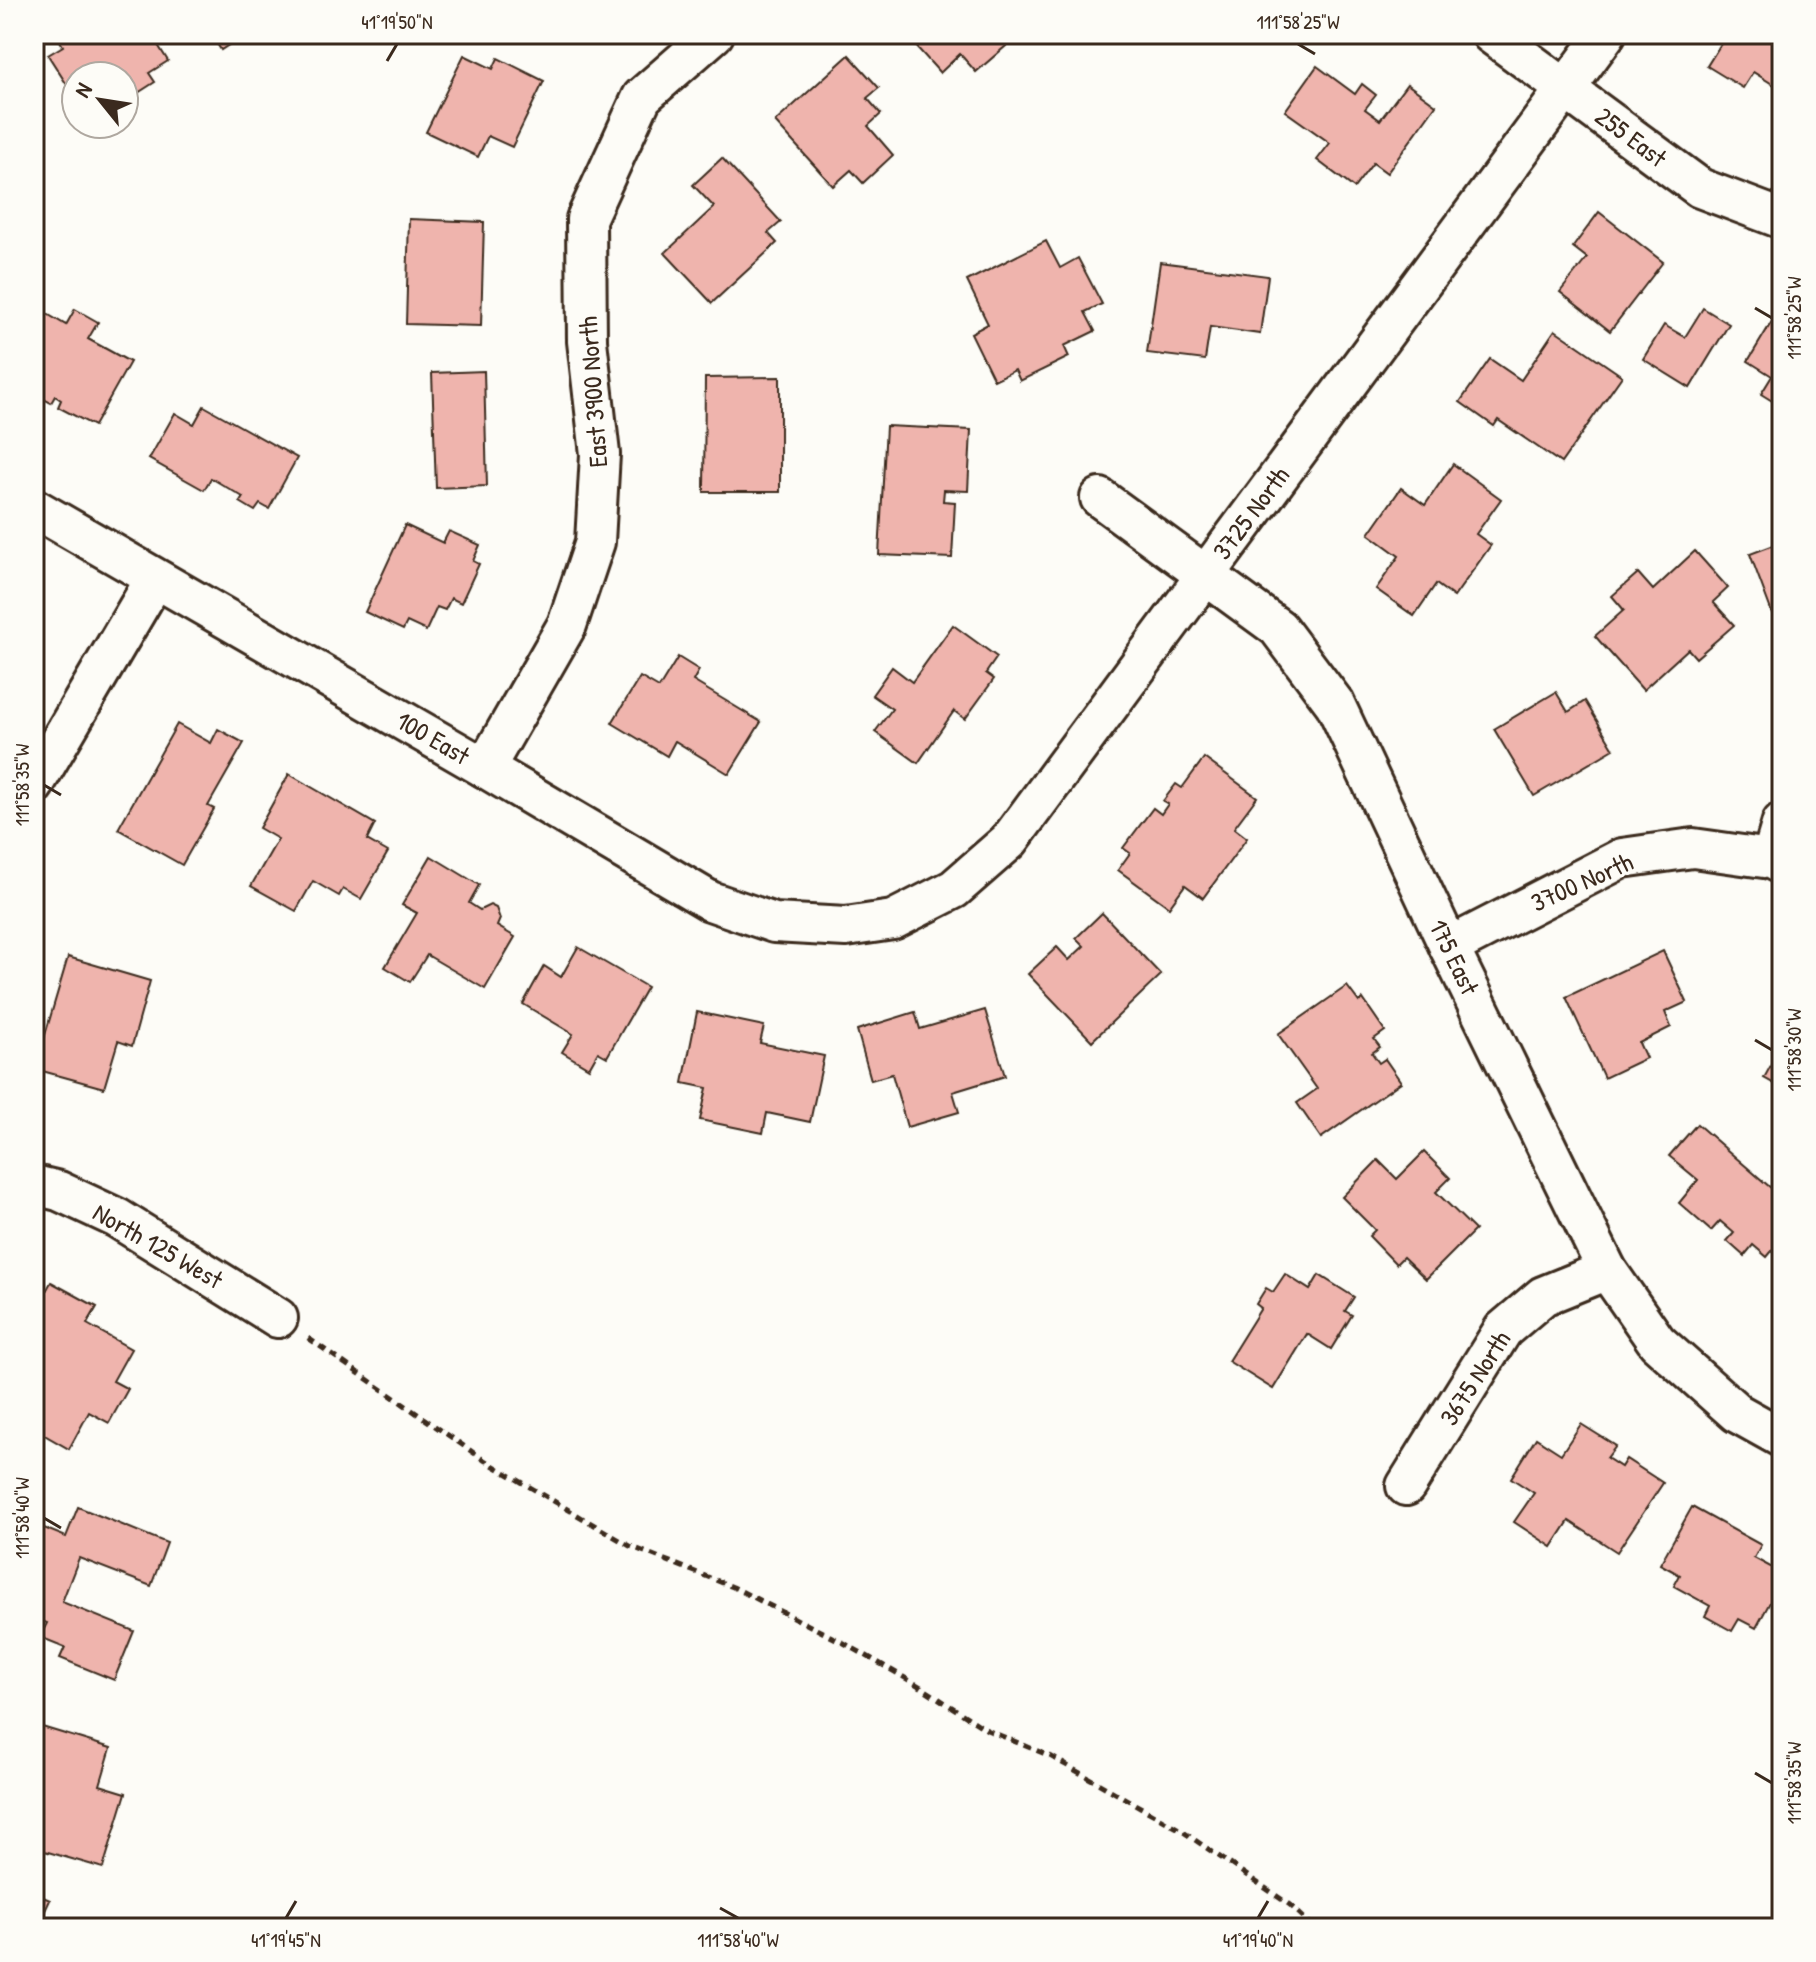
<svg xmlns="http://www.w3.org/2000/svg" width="1816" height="1962" font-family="'Patrick Hand',sans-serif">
  <rect width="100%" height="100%" fill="#fdfcf7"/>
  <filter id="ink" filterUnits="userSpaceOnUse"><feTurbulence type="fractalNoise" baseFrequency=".0125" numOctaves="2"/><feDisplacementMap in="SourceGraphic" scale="16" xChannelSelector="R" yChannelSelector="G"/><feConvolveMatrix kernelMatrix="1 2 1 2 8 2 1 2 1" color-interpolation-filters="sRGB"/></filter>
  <g filter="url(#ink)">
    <g fill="#efb4ad" stroke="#3b2a1e" stroke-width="2">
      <polygon points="56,34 151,34 168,61 149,73 155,82 124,102 124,76 76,76 76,99 48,55 63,46"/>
      <polygon points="211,34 245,34 221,50"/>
      <polygon points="905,34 1010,34 1014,39 976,72 960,54 940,73"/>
      <polygon points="1727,34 1782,34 1782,90 1753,72 1743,88 1707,66"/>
      <polygon points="464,55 493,69 498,58 544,81 512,147 488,136 478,157 426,132"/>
      <polygon points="849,55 879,88 867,98 881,114 868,126 893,155 863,183 851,170 833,186 775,122"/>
      <polygon points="1317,66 1355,94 1362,84 1376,95 1365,109 1380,120 1407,84 1436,105 1387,173 1373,163 1354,188 1317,160 1330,143 1285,111"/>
      <polygon points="722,158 781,222 768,233 777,243 712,303 665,253 714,207 693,185"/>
      <polygon points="1599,212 1663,262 1610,331 1560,292 1587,258 1573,247"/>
      <polygon points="409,219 484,222 481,326 406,324"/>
      <polygon points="1046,241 1060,268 1078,258 1102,304 1085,312 1095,331 1064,346 1069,357 1020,381 1015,370 994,380 971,333 988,324 967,281"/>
      <polygon points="1160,262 1268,276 1260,334 1210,327 1205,360 1147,353"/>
      <polygon points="37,308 66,325 75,309 98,322 88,339 130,362 94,426 58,407 61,400 55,396 51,403 34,394 34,313"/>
      <polygon points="1703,308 1729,324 1690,388 1643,359 1664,325 1685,337"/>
      <polygon points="1771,323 1782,330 1782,407 1761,394 1772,376 1748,361"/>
      <polygon points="1555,330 1622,376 1561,463 1498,420 1494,426 1460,402 1490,359 1521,380"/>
      <polygon points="484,371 487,486 436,488 432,373"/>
      <polygon points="780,377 780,492 704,492 705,378"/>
      <polygon points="204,406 297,458 269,509 260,504 255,511 240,502 243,497 211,478 204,490 149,459 175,413 194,424"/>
      <polygon points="886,426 971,430 968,491 944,490 943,501 955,502 952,558 879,555"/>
      <polygon points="1453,464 1501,499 1476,534 1491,545 1454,597 1436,584 1414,616 1376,589 1399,556 1369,534 1401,488 1425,505"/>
      <polygon points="405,525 443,543 449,531 480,545 473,561 479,564 461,603 451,598 445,610 437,607 426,631 407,622 403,630 365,612"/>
      <polygon points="1782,542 1782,609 1772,613 1750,554"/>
      <polygon points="1695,551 1728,588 1713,602 1734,625 1696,658 1688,649 1643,690 1595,636 1624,610 1612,596 1638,573 1653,590"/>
      <polygon points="953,625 997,657 986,673 994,679 965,719 954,711 918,763 875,732 892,709 872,695 892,667 912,682"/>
      <polygon points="678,657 699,670 693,681 761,722 729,774 675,741 667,756 612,723 640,677 659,688"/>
      <polygon points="1556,692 1568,712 1585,701 1614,749 1534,796 1494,729"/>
      <polygon points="177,724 211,743 218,729 244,743 208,806 214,809 182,865 118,829"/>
      <polygon points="1204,758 1257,797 1234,828 1247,838 1203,898 1185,885 1169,907 1118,870 1130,853 1123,848 1153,808 1161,814 1168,804 1163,801 1176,784 1182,788"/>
      <polygon points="289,774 375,824 367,840 388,852 361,899 343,889 339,896 313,881 296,911 251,886 278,839 259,828"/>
      <polygon points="431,856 479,885 469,903 480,910 490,905 496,908 500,919 497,926 515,937 485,989 427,955 410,982 385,967 417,913 402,905"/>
      <polygon points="1102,913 1161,975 1092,1041 1028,974 1057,947 1069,960 1084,946 1076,938"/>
      <polygon points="578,947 647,987 607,1057 598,1052 589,1068 562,1052 573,1034 523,1004 544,966 561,977"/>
      <polygon points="1663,951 1687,1002 1665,1012 1671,1027 1639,1043 1646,1058 1604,1078 1566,997"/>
      <polygon points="68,957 150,981 132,1046 118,1041 104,1088 35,1069"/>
      <polygon points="1347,986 1359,1002 1363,999 1385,1031 1374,1039 1380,1047 1372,1053 1379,1063 1385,1059 1401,1082 1321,1138 1297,1103 1317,1089 1278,1034"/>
      <polygon points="985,1010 1005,1076 953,1092 959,1112 907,1127 892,1074 871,1080 857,1030 915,1012 920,1029"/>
      <polygon points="697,1012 764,1026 760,1043 824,1056 810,1122 767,1113 763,1133 700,1120 707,1088 683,1083"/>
      <polygon points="1782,1045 1782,1088 1764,1078"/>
      <polygon points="1697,1124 1778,1194 1782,1189 1782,1239 1767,1257 1753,1245 1744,1256 1727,1241 1734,1233 1720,1221 1711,1231 1679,1203 1698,1180 1669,1156"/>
      <polygon points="1424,1152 1450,1178 1436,1192 1475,1230 1426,1279 1403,1257 1396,1264 1369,1236 1375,1230 1342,1197 1378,1160 1397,1179"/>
      <polygon points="1285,1274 1310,1290 1319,1275 1354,1297 1345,1311 1352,1315 1331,1349 1307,1334 1273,1389 1228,1361 1261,1308 1256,1304 1266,1288 1273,1292"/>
      <polygon points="51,1282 97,1307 87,1324 131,1349 113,1381 128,1389 109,1423 89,1412 69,1449 34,1429 34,1313"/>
      <polygon points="1581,1424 1616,1446 1607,1458 1621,1467 1626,1459 1663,1483 1617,1552 1569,1521 1552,1547 1514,1522 1534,1493 1511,1478 1536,1438 1561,1454"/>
      <polygon points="78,1507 167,1543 151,1586 79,1558 62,1602 134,1631 114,1680 60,1658 65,1647 40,1637 47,1623 34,1618 34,1524 66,1537"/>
      <polygon points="1692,1507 1761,1545 1754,1558 1782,1573 1782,1580 1756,1628 1739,1619 1732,1631 1705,1616 1710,1606 1674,1586 1680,1575 1660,1564"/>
      <polygon points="42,1727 111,1748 100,1785 126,1793 103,1868 34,1848 34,1749"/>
      <polygon points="34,1893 50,1900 37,1928 34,1928"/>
    </g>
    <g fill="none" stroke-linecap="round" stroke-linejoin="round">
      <g stroke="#3b2a1e" stroke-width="44">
        <g id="minor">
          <polyline points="1491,34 1700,188 1782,219"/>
          <polyline points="1100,498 1278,628 1335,704 1449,947 1607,1270 1657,1342 1737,1413 1782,1438"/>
          <polyline points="34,508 485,768 710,901 774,923 846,927 893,920 954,889 1009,841 1606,34"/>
          <polyline points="485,768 567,625 595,542 600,454 587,341 586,219 642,97 714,34"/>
          <polyline points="34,785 155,579"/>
          <polyline points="1771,859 1782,822"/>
          <polyline points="1449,947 1622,858 1693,848 1771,859 1782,865"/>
          <polyline points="34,1185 59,1191 117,1218 278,1318"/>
          <polyline points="1406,1486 1503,1330 1543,1296 1607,1270"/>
        </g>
      </g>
      <polyline stroke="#3b2a1e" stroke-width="5" stroke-dasharray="8 6" stroke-linecap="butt" points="308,1338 484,1460 630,1546 733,1587 844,1643 921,1687 987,1730 1050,1756 1179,1829 1290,1905 1315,1928"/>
      <use href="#minor" stroke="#fdfcf7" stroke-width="38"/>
    </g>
  </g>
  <path fill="none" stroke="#3b2a1e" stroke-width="3" d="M 1298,44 L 1315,54M 387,61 L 397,44M 1755,308 L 1772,318M 44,785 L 61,795M 1755,1040 L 1772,1050M 44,1518 L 61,1528M 1755,1773 L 1772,1783M 720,1908 L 738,1918M 286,1918 L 296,1901M 1258,1918 L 1268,1901"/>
  <g text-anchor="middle" stroke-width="6" stroke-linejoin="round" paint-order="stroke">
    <g font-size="26" fill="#3b2a1e" stroke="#fdfcf7">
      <text transform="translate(1631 137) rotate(37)" y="9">255 East</text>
      <text transform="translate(593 392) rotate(-94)" y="9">East 3900 North</text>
      <text transform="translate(1251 513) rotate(-53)" y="9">3725 North</text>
      <text transform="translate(433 738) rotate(30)" y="9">100 East</text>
      <text transform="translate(1582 882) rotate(-24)" y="9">3700 North</text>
      <text transform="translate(1454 957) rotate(64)" y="9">175 East</text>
      <text transform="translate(158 1246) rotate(30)" y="9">North 125 West</text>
      <text transform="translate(1475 1378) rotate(-57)" y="9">3675 North</text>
    </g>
  </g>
  <rect width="1816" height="1962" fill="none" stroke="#fdfcf7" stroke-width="88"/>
  <g transform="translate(100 100) rotate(300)"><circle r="38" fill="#fdfcf7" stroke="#afa8a0" stroke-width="2"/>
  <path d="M0-6L14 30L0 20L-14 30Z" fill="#3b2a1e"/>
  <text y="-12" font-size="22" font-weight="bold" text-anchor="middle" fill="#3b2a1e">N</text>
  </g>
  <rect x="44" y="44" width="1728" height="1874" fill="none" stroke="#3b2a1e" stroke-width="3"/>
  <g font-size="20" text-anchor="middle" fill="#3b2a1e">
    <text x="397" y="29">41°19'50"N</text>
    <text x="1298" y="29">111°58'25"W</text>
    <text transform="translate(1794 318) rotate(-90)" y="7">111°58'25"W</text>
    <text transform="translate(22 785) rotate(-90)" y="7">111°58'35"W</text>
    <text transform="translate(1794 1050) rotate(-90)" y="7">111°58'30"W</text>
    <text transform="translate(22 1518) rotate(-90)" y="7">111°58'40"W</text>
    <text transform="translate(1794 1783) rotate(-90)" y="7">111°58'35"W</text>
    <text x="286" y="1947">41°19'45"N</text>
    <text x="738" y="1947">111°58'40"W</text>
    <text x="1258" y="1947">41°19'40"N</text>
  </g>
</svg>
